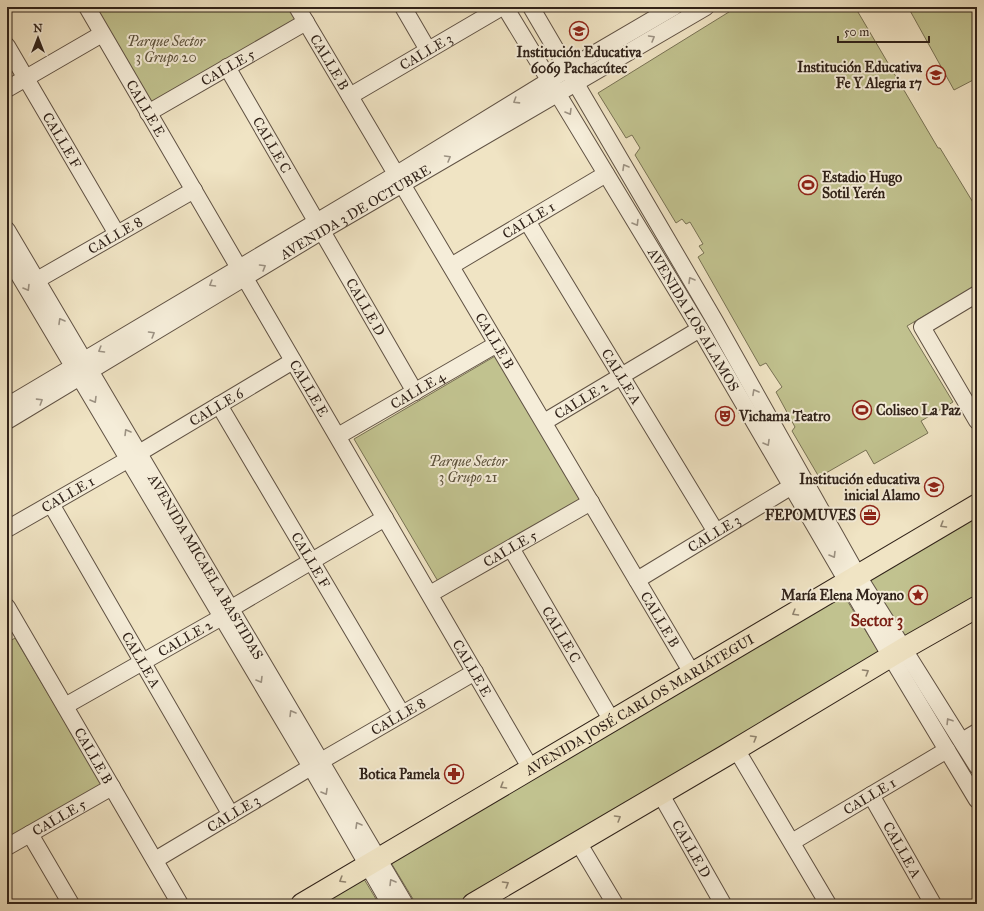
<svg xmlns="http://www.w3.org/2000/svg" width="984" height="911" font-family="'IM FELL Great Primer',serif">
  <rect width="100%" height="100%" fill="#f0e4c4"/>
  <filter id="stains"><feTurbulence type="fractalNoise" baseFrequency=".005" numOctaves="4"/><feColorMatrix values="0 0 0 0 .2 0 0 0 0 .09 0 0 0 0 .02 0 0 0 .5 -.17"/></filter>
  <radialGradient id="worn" r=".72"><stop offset=".6" stop-color="#630" stop-opacity="0"/><stop offset="1" stop-color="#630" stop-opacity=".3"/></radialGradient>
  <g fill="#c1c28f" stroke="#787254">
    <polygon points="93,7 291,7 297,18 151,106"/>
    <polygon points="737,7 855,7 938,148 940,148 977,209 977,285 907,326 953,402 921,421 928,433 874,464 866,450 819,477 792,431 795,427 776,392 782,387 766,363 760,366 698,257 704,253 699,246 703,244 690,222 686,224 682,219 676,223 635,155 640,148 632,135 626,138 598,93"/>
    <polygon points="908,7 977,7 977,78 954,90"/>
    <polygon points="497,355 582,500 439,583 354,439"/>
    <polygon points="977,513 977,597 908,638 901,637 870,583 871,576"/>
    <polygon points="843,594 880,654 461,904 416,904 390,861"/>
    <polygon points="15,638 102,785 7,840 7,643"/>
    <polygon points="364,879 379,904 314,904"/>
  </g>
  <g fill="none" stroke-linecap="round" stroke-linejoin="round">
    <g stroke="#605244" stroke-width="18">
      <g id="minor">
        <path id="s1" d="M 87,7 L 531,769"/>
        <path id="s2" d="M 297,7 L 692,673"/>
        <polyline points="403,7 428,50"/>
        <path id="s3" d="M 505,7 L 700,329 L 891,657 L 977,800"/>
        <polyline points="531,7 715,321 858,576 977,766"/>
        <path id="s4" d="M 7,46 L 117,234"/>
        <path id="s5" d="M 227,67 L 415,392"/>
        <polyline points="7,89 102,34"/>
        <path id="s6" d="M 350,96 L 502,7"/>
        <path id="s7" d="M 148,113 L 306,22"/>
        <path id="s8" d="M 527,221 L 716,532"/>
        <path id="s9" d="M 7,230 L 405,904"/>
        <polyline points="7,255 311,767 390,904"/>
        <path id="s10" d="M 451,266 L 606,174"/>
        <path id="s11" d="M 37,280 L 194,190"/>
        <polyline points="977,294 922,327 977,421"/>
        <path id="s12" d="M 219,405 L 402,714"/>
        <polyline points="7,406 397,174 568,69 674,7"/>
        <path id="s13" d="M 7,421 L 322,231 L 706,7"/>
        <path id="s14" d="M 544,422 L 700,329"/>
        <path id="s15" d="M 338,436 L 497,344"/>
        <path id="s16" d="M 139,453 L 293,361"/>
        <path id="s17" d="M 51,504 L 231,815"/>
        <path id="s18" d="M 7,529 L 129,459"/>
        <path id="s19" d="M 511,548 L 612,721"/>
        <path id="s20" d="M 637,580 L 792,486"/>
        <path id="s21" d="M 430,594 L 591,502"/>
        <path id="s22" d="M 7,607 L 180,904"/>
        <polyline points="230,609 385,518"/>
        <path id="s23" d="M 65,706 L 222,617"/>
        <polyline points="962,741 977,732"/>
        <polyline points="736,749 828,904"/>
        <path id="s24" d="M 321,761 L 475,672"/>
        <path id="s25" d="M 660,793 L 723,904"/>
        <path id="s26" d="M 871,795 L 933,904"/>
        <polyline points="30,834 71,904"/>
        <polyline points="578,842 615,904"/>
        <path id="s27" d="M 792,842 L 947,750"/>
        <path id="s28" d="M 7,847 L 112,787"/>
        <path id="s29" d="M 155,860 L 311,767"/>
      </g>
    </g>
    <g stroke="#302219" stroke-width="23">
      <g id="major">
        <path id="s30" d="M 302,904 L 977,505"/>
        <polyline points="473,904 725,756 903,649 977,607"/>
      </g>
    </g>
    <use href="#minor" stroke="#f5edd9" stroke-width="16"/>
    <use href="#major" stroke="#f0e4c4" stroke-width="21"/>
  </g>
  <defs><path id="oneway-chevron" d="M-2-3.5L2.5 0L-2 3.5" fill="none" stroke-width="1.6" stroke-linecap="round" stroke-linejoin="round"/></defs>
  <g stroke="#9c9283">
    <use href="#oneway-chevron" transform="translate(652 38) rotate(-30)"/>
    <use href="#oneway-chevron" transform="translate(516 101) rotate(148)"/>
    <use href="#oneway-chevron" transform="translate(569 112) rotate(59)"/>
    <use href="#oneway-chevron" transform="translate(448 158) rotate(-30)"/>
    <use href="#oneway-chevron" transform="translate(625 167) rotate(-120)"/>
    <use href="#oneway-chevron" transform="translate(636 223) rotate(59)"/>
    <use href="#oneway-chevron" transform="translate(263 267) rotate(-31)"/>
    <use href="#oneway-chevron" transform="translate(691 280) rotate(-120)"/>
    <use href="#oneway-chevron" transform="translate(212 284) rotate(149)"/>
    <use href="#oneway-chevron" transform="translate(27 288) rotate(59)"/>
    <use href="#oneway-chevron" transform="translate(61 321) rotate(-120)"/>
    <use href="#oneway-chevron" transform="translate(152 334) rotate(-31)"/>
    <use href="#oneway-chevron" transform="translate(101 350) rotate(149)"/>
    <use href="#oneway-chevron" transform="translate(755 392) rotate(-119)"/>
    <use href="#oneway-chevron" transform="translate(94 400) rotate(59)"/>
    <use href="#oneway-chevron" transform="translate(40 401) rotate(-32)"/>
    <use href="#oneway-chevron" transform="translate(127 432) rotate(-121)"/>
    <use href="#oneway-chevron" transform="translate(767 443) rotate(60)"/>
    <use href="#oneway-chevron" transform="translate(833 555) rotate(59)"/>
    <use href="#oneway-chevron" transform="translate(260 680) rotate(59)"/>
    <use href="#oneway-chevron" transform="translate(292 713) rotate(-121)"/>
    <use href="#oneway-chevron" transform="translate(949 721) rotate(-122)"/>
    <use href="#oneway-chevron" transform="translate(325 792) rotate(60)"/>
    <use href="#oneway-chevron" transform="translate(358 825) rotate(-120)"/>
    <use href="#oneway-chevron" transform="translate(392 882) rotate(-121)"/>
  </g>
  <g stroke="#90836e">
    <use href="#oneway-chevron" transform="translate(943 525) rotate(149)"/>
    <use href="#oneway-chevron" transform="translate(795 613) rotate(149)"/>
    <use href="#oneway-chevron" transform="translate(866 672) rotate(-31)"/>
    <use href="#oneway-chevron" transform="translate(754 738) rotate(-31)"/>
    <use href="#oneway-chevron" transform="translate(503 786) rotate(149)"/>
    <use href="#oneway-chevron" transform="translate(618 818) rotate(-31)"/>
    <use href="#oneway-chevron" transform="translate(342 880) rotate(149)"/>
    <use href="#oneway-chevron" transform="translate(506 884) rotate(-31)"/>
  </g>
  <defs>
    <g id="school-ring" transform="scale(1)"><circle r="9.5" fill="#f5edd9" stroke="#8f2418" stroke-width="1.5"/><path d="M0-5L7-2L0 1L-7-2ZM-4 1L0 2.5L4 1V4Q0 6-4 4Z" fill="#8f2418"/></g>
    <g id="stadium-ring" transform="scale(1)"><circle r="9.5" fill="#f5edd9" stroke="#8f2418" stroke-width="1.5"/><path d="M0-5a6.5 5 0 1 0 0 10a6.5 5 0 1 0 0-10ZM-3.5-1.8h7v3.6h-7Z" fill="#8f2418"/></g>
    <g id="theatre-ring" transform="scale(1)"><circle r="9.5" fill="#f5edd9" stroke="#8f2418" stroke-width="1.5"/><path d="M-5-5.5Q0-4 5-5.5V0Q5 5 0 6Q-5 5-5 0ZM-3.3-2.5H-1v1.5H-3.3ZM1-2.5H3.3v1.5H1ZM-2.8 1Q0 5.5 2.8 1Z" fill="#8f2418"/></g>
    <g id="office-ring" transform="scale(1)"><circle r="9.5" fill="#f5edd9" stroke="#8f2418" stroke-width="1.5"/><path d="M-6-3h4V-5.5h4V-3h4V5H-6ZM-1-4.5V-3h2v-1.5ZM-6 0V1H6V0Z" fill="#8f2418"/></g>
    <g id="sight-ring" transform="scale(1)"><circle r="9.5" fill="#f5edd9" stroke="#8f2418" stroke-width="1.5"/><path d="M0-6L1.8-2.2L6-1.7L2.9 1.2L3.7 5.4L0 3.3L-3.7 5.4L-2.9 1.2L-6-1.7L-1.8-2.2Z" fill="#8f2418"/></g>
    <g id="pharmacy-ring" transform="scale(1)"><circle r="9.5" fill="#f5edd9" stroke="#8f2418" stroke-width="1.5"/><path d="M-2-6h4v4h4v4h-4v4h-4v-4h-4v-4h4Z" fill="#8f2418"/></g>
  </defs>
  <g fill-rule="evenodd">
    <use href="#school-ring" x="579" y="31"/>
    <use href="#school-ring" x="936" y="75"/>
    <use href="#stadium-ring" x="808" y="185"/>
    <use href="#stadium-ring" x="862" y="410"/>
    <use href="#theatre-ring" x="725" y="416"/>
    <use href="#school-ring" x="934" y="487"/>
    <use href="#office-ring" x="870" y="515"/>
    <use href="#sight-ring" x="918" y="595"/>
    <use href="#pharmacy-ring" x="454" y="774"/>
  </g>
  <g text-anchor="middle" stroke-width="4" stroke-linejoin="round" paint-order="stroke">
    <g font-size="14" font-style="italic" fill="#5c523c" stroke="#f5edd9">
      <text x="166" y="46">Parque Sector<tspan x="166" dy="16">3 Grupo 20</tspan></text>
      <text x="468" y="466">Parque Sector<tspan x="468" dy="16">3 Grupo 21</tspan></text>
    </g>
    <g font-size="14" fill="#302219" stroke="#f5edd9">
      <text dy="5" stroke="none"><textPath href="#s6" startOffset="88">CALLE 3</textPath></text>
      <text dy="5" stroke="none"><textPath href="#s2" startOffset="64">CALLE B</textPath></text>
      <text dy="5" stroke="none"><textPath href="#s7" startOffset="92">CALLE 5</textPath></text>
      <text dy="5" stroke="none"><textPath href="#s1" startOffset="117">CALLE E</textPath></text>
      <text dy="5" stroke="none"><textPath href="#s4" startOffset="109">CALLE F</textPath></text>
      <text dy="5" stroke="none"><textPath href="#s5" startOffset="90">CALLE C</textPath></text>
      <text dy="5" stroke="none"><textPath href="#s13" startOffset="406">AVENIDA 3 DE OCTUBRE</textPath></text>
      <text dy="5" stroke="none"><textPath href="#s10" startOffset="90">CALLE 1</textPath></text>
      <text dy="5" stroke="none"><textPath href="#s11" startOffset="90">CALLE 8</textPath></text>
      <text dy="5" stroke="none"><textPath href="#s5" startOffset="277">CALLE D</textPath></text>
      <text dy="5" stroke="none"><textPath href="#s3" startOffset="365">AVENIDA LOS ALAMOS</textPath></text>
      <text dy="5" stroke="none"><textPath href="#s2" startOffset="388">CALLE B</textPath></text>
      <text dy="5" stroke="none"><textPath href="#s8" startOffset="182">CALLE A</textPath></text>
      <text dy="5" stroke="none"><textPath href="#s1" startOffset="441">CALLE E</textPath></text>
      <text dy="5" stroke="none"><textPath href="#s15" startOffset="92">CALLE 4</textPath></text>
      <text dy="5" stroke="none"><textPath href="#s14" startOffset="43">CALLE 2</textPath></text>
      <text dy="5" stroke="none"><textPath href="#s16" startOffset="90">CALLE 6</textPath></text>
      <text dy="5" stroke="none"><textPath href="#s18" startOffset="70">CALLE 1</textPath></text>
      <text dy="5" stroke="none"><textPath href="#s20" startOffset="90">CALLE 3</textPath></text>
      <text dy="5" stroke="none"><textPath href="#s21" startOffset="92">CALLE 5</textPath></text>
      <text dy="5" stroke="none"><textPath href="#s12" startOffset="180">CALLE F</textPath></text>
      <text dy="5" stroke="none"><textPath href="#s9" startOffset="391">AVENIDA MICAELA BASTIDAS</textPath></text>
      <text dy="5" stroke="none"><textPath href="#s2" startOffset="712">CALLE B</textPath></text>
      <text dy="5" stroke="none"><textPath href="#s19" startOffset="100">CALLE C</textPath></text>
      <text dy="5" stroke="none"><textPath href="#s23" startOffset="138">CALLE 2</textPath></text>
      <text dy="5" stroke="none"><textPath href="#s17" startOffset="180">CALLE A</textPath></text>
      <text dy="5" stroke="none"><textPath href="#s1" startOffset="765">CALLE E</textPath></text>
      <text dy="5" stroke="none"><textPath href="#s30" startOffset="392">AVENIDA JOSÉ CARLOS MARIÁTEGUI</textPath></text>
      <text dy="5" stroke="none"><textPath href="#s24" startOffset="89">CALLE 8</textPath></text>
      <text dy="5" stroke="none"><textPath href="#s22" startOffset="172">CALLE B</textPath></text>
      <text dy="5" stroke="none"><textPath href="#s27" startOffset="90">CALLE 1</textPath></text>
      <text dy="5" stroke="none"><textPath href="#s29" startOffset="91">CALLE 3</textPath></text>
      <text dy="5" stroke="none"><textPath href="#s28" startOffset="60">CALLE 5</textPath></text>
      <text dy="5" stroke="none"><textPath href="#s25" startOffset="64">CALLE D</textPath></text>
      <text dy="5" stroke="none"><textPath href="#s26" startOffset="63">CALLE A</textPath></text>
    </g>
    <g font-size="14" font-weight="bold" fill="#302219" stroke="#f5edd9" text-anchor="end">
      <text x="579" y="57" text-anchor="middle">Institución Educativa<tspan x="579" dy="16">6069 Pachacútec</tspan></text>
      <text x="922" y="72">Institución Educativa<tspan x="922" dy="16">Fe Y Alegria 17</tspan></text>
      <text x="822" y="182" text-anchor="start">Estadio Hugo<tspan x="822" dy="16">Sotil Yerén</tspan></text>
      <text x="876" y="415" text-anchor="start">Coliseo La Paz</text>
      <text x="739" y="421" text-anchor="start">Vichama Teatro</text>
      <text x="920" y="484">Institución educativa<tspan x="920" dy="16">inicial Alamo</tspan></text>
      <text x="856" y="520">FEPOMUVES</text>
      <text x="904" y="600">María Elena Moyano</text>
      <text x="440" y="779">Botica Pamela</text>
    </g>
    <g font-size="16" font-weight="bold" fill="#7a1f14" stroke="#f5edd9">
      <text x="877" y="626">Sector 3</text>
    </g>
  </g>
  <rect width="984" height="911" fill="none" stroke="#f0e4c4" stroke-width="24"/>
  <rect x="8" y="8" width="968" height="895" fill="none" stroke="#302219" stroke-width="2"/>
  <rect x="12" y="12" width="960" height="887" fill="none" stroke="#302219"/>
  <g transform="translate(38 38)" stroke="#f5edd9" stroke-width="3" paint-order="stroke">
  <path d="M0-3L7 15L0 10L-7 15Z" fill="#302219"/>
  <text y="-6" font-size="11" font-weight="bold" text-anchor="middle" fill="#302219">N</text>
  </g>
  <path d="M838 36v6h91v-6" fill="none" stroke="#302219" stroke-width="2"/>
  <text x="844" y="36" font-size="12" fill="#302219" stroke="#f5edd9" stroke-width="3" paint-order="stroke">50 m</text>
  <rect width="100%" height="100%" filter="url(#stains)"/>
  <rect width="100%" height="100%" fill="url(#worn)"/>
</svg>
